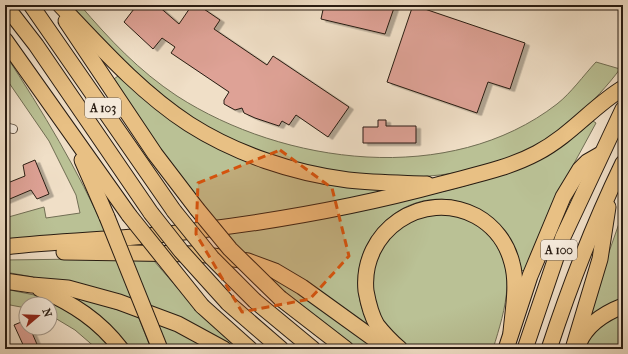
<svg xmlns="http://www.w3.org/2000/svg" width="628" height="354" font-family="'IM FELL French Canon',serif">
  <defs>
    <filter id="shadow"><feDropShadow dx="4.5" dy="2.5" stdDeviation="0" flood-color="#0004"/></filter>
  </defs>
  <rect width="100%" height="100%" fill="#f0dfc7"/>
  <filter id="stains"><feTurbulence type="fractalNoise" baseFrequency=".005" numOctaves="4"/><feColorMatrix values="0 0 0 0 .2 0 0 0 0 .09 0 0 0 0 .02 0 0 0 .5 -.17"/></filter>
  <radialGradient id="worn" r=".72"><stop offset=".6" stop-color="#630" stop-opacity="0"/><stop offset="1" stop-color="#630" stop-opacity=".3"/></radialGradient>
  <g fill="#bac195" stroke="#716e54">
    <path d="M 69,5 L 80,5 C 109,39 139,71 177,96 C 284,165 450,187 557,104 C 571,93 583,76 596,62 L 620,69 C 597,100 554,142 517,156 C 438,187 348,182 267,155 C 228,142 188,117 155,93 C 145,86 136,74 127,65 C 108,45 89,25 69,5 Z"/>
    <path d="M 5,54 C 43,112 78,170 106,233 L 5,241 L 5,218 L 44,207 L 46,218 L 80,213 L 76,195 L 49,141 L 5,77 Z"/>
    <polygon points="118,76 146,100 205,140 389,189 390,193 348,202 216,221 155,142 114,79"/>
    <path d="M 593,121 L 596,123 L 552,204 L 524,271 L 521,270 C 518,251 510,239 497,226 C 430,155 325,238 368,323 L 364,327 L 243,253 L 226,234 C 271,225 316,217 361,208 C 441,193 531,178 593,121 Z"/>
    <polygon points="623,212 623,299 590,317 587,315"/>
    <path d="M 431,214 C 437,214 443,214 449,215 C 484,218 509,252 507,286 C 506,308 499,329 493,349 L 405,349 L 385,324 L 377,309 L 373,294 L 374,268 L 385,242 L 407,223 Z"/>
    <polygon points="82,259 154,261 194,307 237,348 203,329 67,283 5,272 5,260"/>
    <polygon points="264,273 280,279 377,349 360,349 341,337 297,303"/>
    <polygon points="5,289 44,297 72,310 115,349 97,349 75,330 50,315 50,304 26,304 26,308 5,304"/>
    <polygon points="73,296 138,316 151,349 127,349 75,300"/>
    <path d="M 623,313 L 623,349 L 583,349 C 593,332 606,321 623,313 Z"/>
    <polygon points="157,323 158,323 216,349 167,349"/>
  </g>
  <g fill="#dea296" stroke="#281c12" filter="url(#shadow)">
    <polygon points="137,5 157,5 179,24 192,5 198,5 220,20 214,29 267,65 273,56 349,107 328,137 296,115 289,125 282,121 279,126 255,118 244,113 242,108 235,110 224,104 224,100 229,92 171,53 175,47 162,38 153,49 124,22"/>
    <polygon points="324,5 395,5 385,34 321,19"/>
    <polygon points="413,5 525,43 510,89 488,82 477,113 387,82"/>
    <polygon points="378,120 386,120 386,126 416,126 416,143 363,143 363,127 378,127"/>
    <polygon points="35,160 49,194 37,199 31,190 5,201 5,184 25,176 23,165"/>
    <polygon points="26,320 26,328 30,328 39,349 25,349 14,325"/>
  </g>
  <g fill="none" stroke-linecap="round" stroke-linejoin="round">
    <g stroke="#5a4d3f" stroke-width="10">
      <polyline id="minor" points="5,127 13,129"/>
    </g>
    <g stroke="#281c12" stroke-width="17">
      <g id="motorway">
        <polyline points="5,5 36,45 151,213"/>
        <polyline points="31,5 174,211"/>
        <path d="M 60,5 C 100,47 140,92 189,124 C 236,154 293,173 348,180 C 374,183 400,183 427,184"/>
        <polyline points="66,21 155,154 197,209"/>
        <polyline points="5,40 129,215"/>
        <polyline points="82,160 107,217"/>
        <path d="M 5,247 C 56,241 107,240 158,235 C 254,225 349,209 441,184 C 474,175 507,169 537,153 C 571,135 592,107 623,88"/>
        <polyline points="64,252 199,254 248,261 275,271 302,287 388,349"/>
        <polyline points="5,281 32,285 68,288 119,302 178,324 224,349"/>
        <path d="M 40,289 C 73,304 99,320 121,349"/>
        <polyline points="280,298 346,349"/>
        <polyline points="255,301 313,349"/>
        <polyline points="228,303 281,349"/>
        <polyline points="202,306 250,349"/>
        <path d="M 579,343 C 587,324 605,313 623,306"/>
        <path d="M 400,349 C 392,342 384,334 377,325 C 371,315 368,302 366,291 C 360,231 423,188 476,216 C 494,226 507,243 512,263 C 518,284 513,310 511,332"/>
        <polyline points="506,349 530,276 563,197 580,169 587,162 601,154"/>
        <polyline points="525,349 563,237 623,109"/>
        <path d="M 549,349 C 570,285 594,223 623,163"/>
        <polyline points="573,349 600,259 608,207"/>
      </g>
    </g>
    <use href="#minor" stroke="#f5eadb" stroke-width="8"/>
    <use href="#motorway" stroke="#e8c084" stroke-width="15"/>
    <g stroke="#281c12" stroke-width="17" stroke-linecap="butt">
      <g id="motorway-bridge">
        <polyline points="197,209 230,249 280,298"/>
        <polyline points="174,211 212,258 255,301"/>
        <polyline points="151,213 181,251 228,303"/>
        <polyline points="129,215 202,306"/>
        <polyline points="107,217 160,349"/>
      </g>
    </g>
    <use href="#motorway-bridge" stroke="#e8c084" stroke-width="15"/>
  </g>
  <path fill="#d5530d" fill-opacity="0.2" stroke="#d5530d" stroke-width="3" stroke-dasharray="8 5" stroke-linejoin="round" d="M 280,150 L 332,188 L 349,256 L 310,299 L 242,312 L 196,234 L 198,183 Z"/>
  <g text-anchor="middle" stroke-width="3" stroke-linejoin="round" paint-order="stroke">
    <g fill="#f5eadb" stroke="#665a4e" stroke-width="1">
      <rect x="85" y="98" width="36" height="20" rx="3"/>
      <rect x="541" y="240" width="36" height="20" rx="3"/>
    </g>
    <g font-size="12" font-weight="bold" fill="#281c12">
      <text x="103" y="112">A 103</text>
      <text x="559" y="254">A 100</text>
    </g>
  </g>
  <rect width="628" height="354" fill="none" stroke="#f0dfc7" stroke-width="20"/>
  <rect x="6" y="6" width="616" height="342" fill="none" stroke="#281c12" stroke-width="2"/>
  <rect x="10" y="10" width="608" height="334" fill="none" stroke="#281c12"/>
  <g transform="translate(38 316) rotate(71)"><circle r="19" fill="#f5eadb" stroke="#a3988b"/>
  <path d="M0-3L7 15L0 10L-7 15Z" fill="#8f2418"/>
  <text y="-6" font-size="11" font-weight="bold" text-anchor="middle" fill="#281c12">N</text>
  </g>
  <rect width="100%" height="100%" filter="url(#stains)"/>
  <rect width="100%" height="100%" fill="url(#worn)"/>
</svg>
